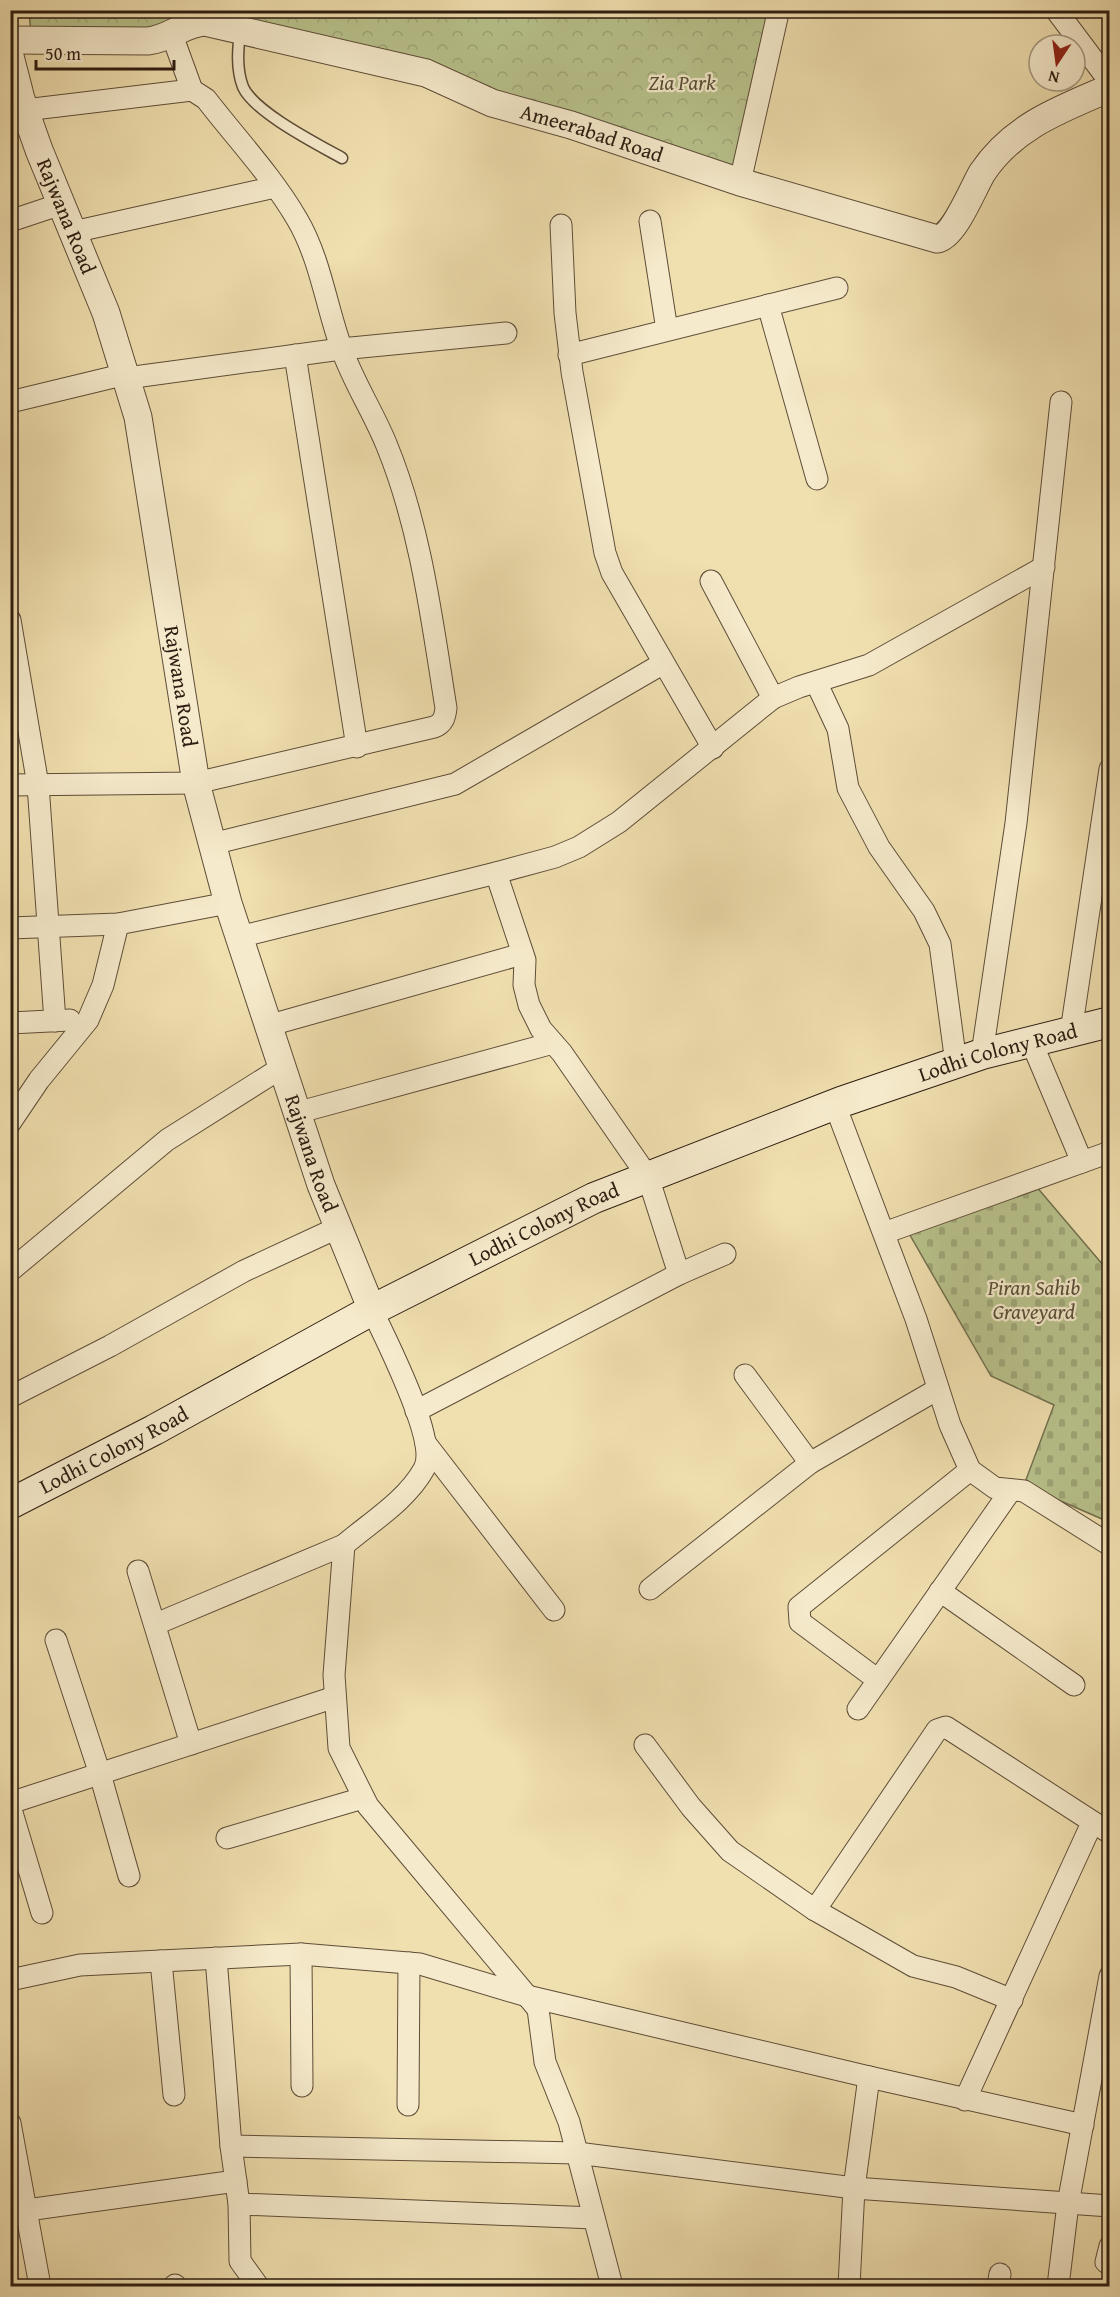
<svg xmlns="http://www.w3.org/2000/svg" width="1120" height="2297" font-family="'Gentium Book Plus',serif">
  <defs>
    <pattern id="forest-crowns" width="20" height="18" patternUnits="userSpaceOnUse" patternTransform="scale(1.5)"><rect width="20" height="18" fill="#b8c28c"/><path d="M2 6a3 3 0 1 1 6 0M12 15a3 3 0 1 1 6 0" fill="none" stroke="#9ea678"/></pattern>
    <pattern id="cemetery-stones" width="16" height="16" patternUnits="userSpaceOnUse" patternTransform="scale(1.5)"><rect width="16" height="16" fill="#b8c28c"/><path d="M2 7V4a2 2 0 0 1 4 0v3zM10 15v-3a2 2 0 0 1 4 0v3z" fill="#9ea678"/></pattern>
  </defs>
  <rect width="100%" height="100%" fill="#f0dfaf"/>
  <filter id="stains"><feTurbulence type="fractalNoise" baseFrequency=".00333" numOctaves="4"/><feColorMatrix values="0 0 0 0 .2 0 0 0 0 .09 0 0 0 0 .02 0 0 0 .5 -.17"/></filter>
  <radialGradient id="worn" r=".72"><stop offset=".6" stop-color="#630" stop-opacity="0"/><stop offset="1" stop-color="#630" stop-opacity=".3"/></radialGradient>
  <polygon fill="url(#forest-crowns)" stroke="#726f4e" stroke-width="1.5" points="761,10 773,15 736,177 199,13 156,36 31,34 29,11"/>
  <polygon fill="url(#cemetery-stones)" stroke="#726f4e" stroke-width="1.5" points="1035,1185 1109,1272 1109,1522 1024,1485 1054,1405 991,1376 907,1230"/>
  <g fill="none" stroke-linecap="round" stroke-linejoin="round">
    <g stroke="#5e4d38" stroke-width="13">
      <path id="service" d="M 240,31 C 238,49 236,69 243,87 C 254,112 317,144 342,158"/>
    </g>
    <g stroke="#5e4d38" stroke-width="23">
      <g id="minor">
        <polyline points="1056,10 1110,82"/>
        <polyline points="25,110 192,90"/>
        <polyline points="740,182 778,13 772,10"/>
        <polyline points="10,221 61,204"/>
        <polyline points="650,221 667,330"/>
        <polyline points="561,225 565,313 572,372 605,553 612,573 713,748"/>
        <polyline points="73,232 275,187"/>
        <polyline points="768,305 817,479"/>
        <polyline points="295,355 357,747"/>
        <polyline points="569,355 837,288"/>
        <polyline points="127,378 341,349 506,333"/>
        <polyline points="10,402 126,374"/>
        <polyline points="711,581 773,698"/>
        <polyline points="10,620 38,785 55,1021"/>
        <polyline points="816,682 838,729 848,788 879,847 924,911 940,944 956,1063"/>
        <path d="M 10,785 L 196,783 L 434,727 C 443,724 445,717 446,708 C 432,621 421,529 387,446 C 374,413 353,382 341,347 C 326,305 320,258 297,219 C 272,176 236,138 206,99 L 192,90 L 172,35"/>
        <polyline points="212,844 455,784 662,664"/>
        <polyline points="496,873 525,960 524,985 529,1005 541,1029 562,1053 648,1177 679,1274"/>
        <polyline points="10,928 118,924 228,903"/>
        <polyline points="239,937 496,873 555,857 579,847 619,822 773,698 799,687 869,665 1044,567"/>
        <polyline points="10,1023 70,1020"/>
        <polyline points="267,1026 522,954"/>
        <polyline points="1071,1032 1110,769"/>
        <polyline points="1031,1041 1082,1162"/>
        <polyline points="982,1054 1016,823 1061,402"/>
        <polyline points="835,1105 916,1319 950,1425 970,1470 995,1488 1024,1491 1110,1545"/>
        <polyline points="296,1113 553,1043"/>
        <polyline points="10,1123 39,1080 88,1020 103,985 118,924"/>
        <polyline points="884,1233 1110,1152"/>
        <polyline points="10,1271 167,1140 281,1068"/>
        <path d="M 372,1310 C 385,1338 439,1442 424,1469 C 406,1501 372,1521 344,1545 L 334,1675 L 339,1748 L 368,1806 L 538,2009 L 545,2062 L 569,2122 L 612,2286"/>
        <polyline points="745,1375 810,1463"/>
        <polyline points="10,1397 110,1346 244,1271 337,1228"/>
        <polyline points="416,1411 679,1274 725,1254"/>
        <polyline points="426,1444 554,1610"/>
        <polyline points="138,1571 191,1744"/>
        <polyline points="650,1589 810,1463 938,1389"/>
        <polyline points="940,1591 1074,1685"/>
        <polyline points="156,1624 344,1545"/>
        <polyline points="56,1640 100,1774 129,1876"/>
        <polyline points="878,1680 800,1622 799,1607 970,1470"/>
        <polyline points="858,1709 1011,1490"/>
        <polyline points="645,1745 691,1807 730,1851 815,1910 913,1966 956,1977 1012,2000"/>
        <polyline points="10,1803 335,1697"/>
        <polyline points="10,1806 42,1913"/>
        <polyline points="227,1838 363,1798"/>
        <polyline points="815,1910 937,1730 946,1727 1110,1833"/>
        <polyline points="301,1954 302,2086"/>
        <polyline points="216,1958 231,2146 239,2204 240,2261 258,2286"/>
        <polyline points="161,1961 174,2095"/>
        <polyline points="10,1980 80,1965 301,1954 420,1964 527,1996 869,2077 1083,2125"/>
        <polyline points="965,2100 1092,1823"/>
        <polyline points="408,2105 409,1963"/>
        <polyline points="10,2123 40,2286"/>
        <polyline points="231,2146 577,2153 854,2188 1110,2206"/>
        <polyline points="239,2204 594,2218"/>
        <polyline points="27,2210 236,2181"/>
        <polyline points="1110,2246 1106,2262 1110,2265"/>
        <polyline points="175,2285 175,2286"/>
        <polyline points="849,2286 854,2188 869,2077"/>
        <polyline points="998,2286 1000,2274"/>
        <polyline points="1058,2286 1068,2204 1110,1976"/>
      </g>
    </g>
    <g stroke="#5e4d38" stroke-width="29">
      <g id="tertiary">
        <path id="s1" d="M 10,40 L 148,41 C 169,39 184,23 205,22 L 426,73 L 492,103 L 571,125 L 740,182 L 937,239 C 954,237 973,188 982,173 C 1013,126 1061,109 1110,88"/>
        <path id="s2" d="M 10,56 L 21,99 L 39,150 L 106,313 L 138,417 L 196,783 L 228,903 L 321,1185 L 372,1310"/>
      </g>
    </g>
    <g stroke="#2d1c11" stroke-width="32">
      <g id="secondary">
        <path id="s3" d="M 10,1504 L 154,1430 L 372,1310 L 594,1198 L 841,1102 L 982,1054 L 1110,1022"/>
      </g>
    </g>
    <use href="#service" stroke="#f5eacb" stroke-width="10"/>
    <use href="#minor" stroke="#f5eacb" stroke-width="21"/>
    <use href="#tertiary" stroke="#f5eacb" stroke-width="27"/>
    <use href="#secondary" stroke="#f5eacb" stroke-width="30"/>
  </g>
  <g text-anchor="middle" stroke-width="4.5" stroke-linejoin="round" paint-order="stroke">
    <g font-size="21" font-style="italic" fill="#574e36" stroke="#f5eacb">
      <text x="682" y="90">Zia Park</text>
      <text x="1034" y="1295">Piran Sahib<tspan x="1034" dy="24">Graveyard</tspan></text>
    </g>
    <g font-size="21" fill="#2d1c11" stroke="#f5eacb">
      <text dy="7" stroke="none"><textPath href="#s1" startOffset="602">Ameerabad Road</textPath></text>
      <text dy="7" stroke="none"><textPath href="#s2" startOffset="170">Rajwana Road</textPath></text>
      <text dy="7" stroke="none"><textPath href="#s2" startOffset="656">Rajwana Road</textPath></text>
      <text dy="7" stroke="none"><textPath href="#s3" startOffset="1089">Lodhi Colony Road</textPath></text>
      <text dy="7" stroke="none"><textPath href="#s2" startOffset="1142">Rajwana Road</textPath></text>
      <text dy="7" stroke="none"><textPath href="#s3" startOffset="603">Lodhi Colony Road</textPath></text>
      <text dy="7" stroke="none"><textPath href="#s3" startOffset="117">Lodhi Colony Road</textPath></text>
    </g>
  </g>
  <rect width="1120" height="2297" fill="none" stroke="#f0dfaf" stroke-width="36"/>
  <rect x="12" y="12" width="1096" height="2273" fill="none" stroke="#2d1c11" stroke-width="3"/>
  <rect x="18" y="18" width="1084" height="2261" fill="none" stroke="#2d1c11" stroke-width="1.5"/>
  <g transform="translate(1057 63) rotate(193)"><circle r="28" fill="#f5eacb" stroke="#a59881" stroke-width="1.5"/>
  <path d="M0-4.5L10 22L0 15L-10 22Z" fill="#8f2418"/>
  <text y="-9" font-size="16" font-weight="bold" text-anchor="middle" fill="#2d1c11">N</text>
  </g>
  <path d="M36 60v9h138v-9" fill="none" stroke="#2d1c11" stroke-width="3"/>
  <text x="45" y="60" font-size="18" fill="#2d1c11" stroke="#f5eacb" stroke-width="4.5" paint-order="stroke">50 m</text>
  <rect width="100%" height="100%" filter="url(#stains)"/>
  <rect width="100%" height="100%" fill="url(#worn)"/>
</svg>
